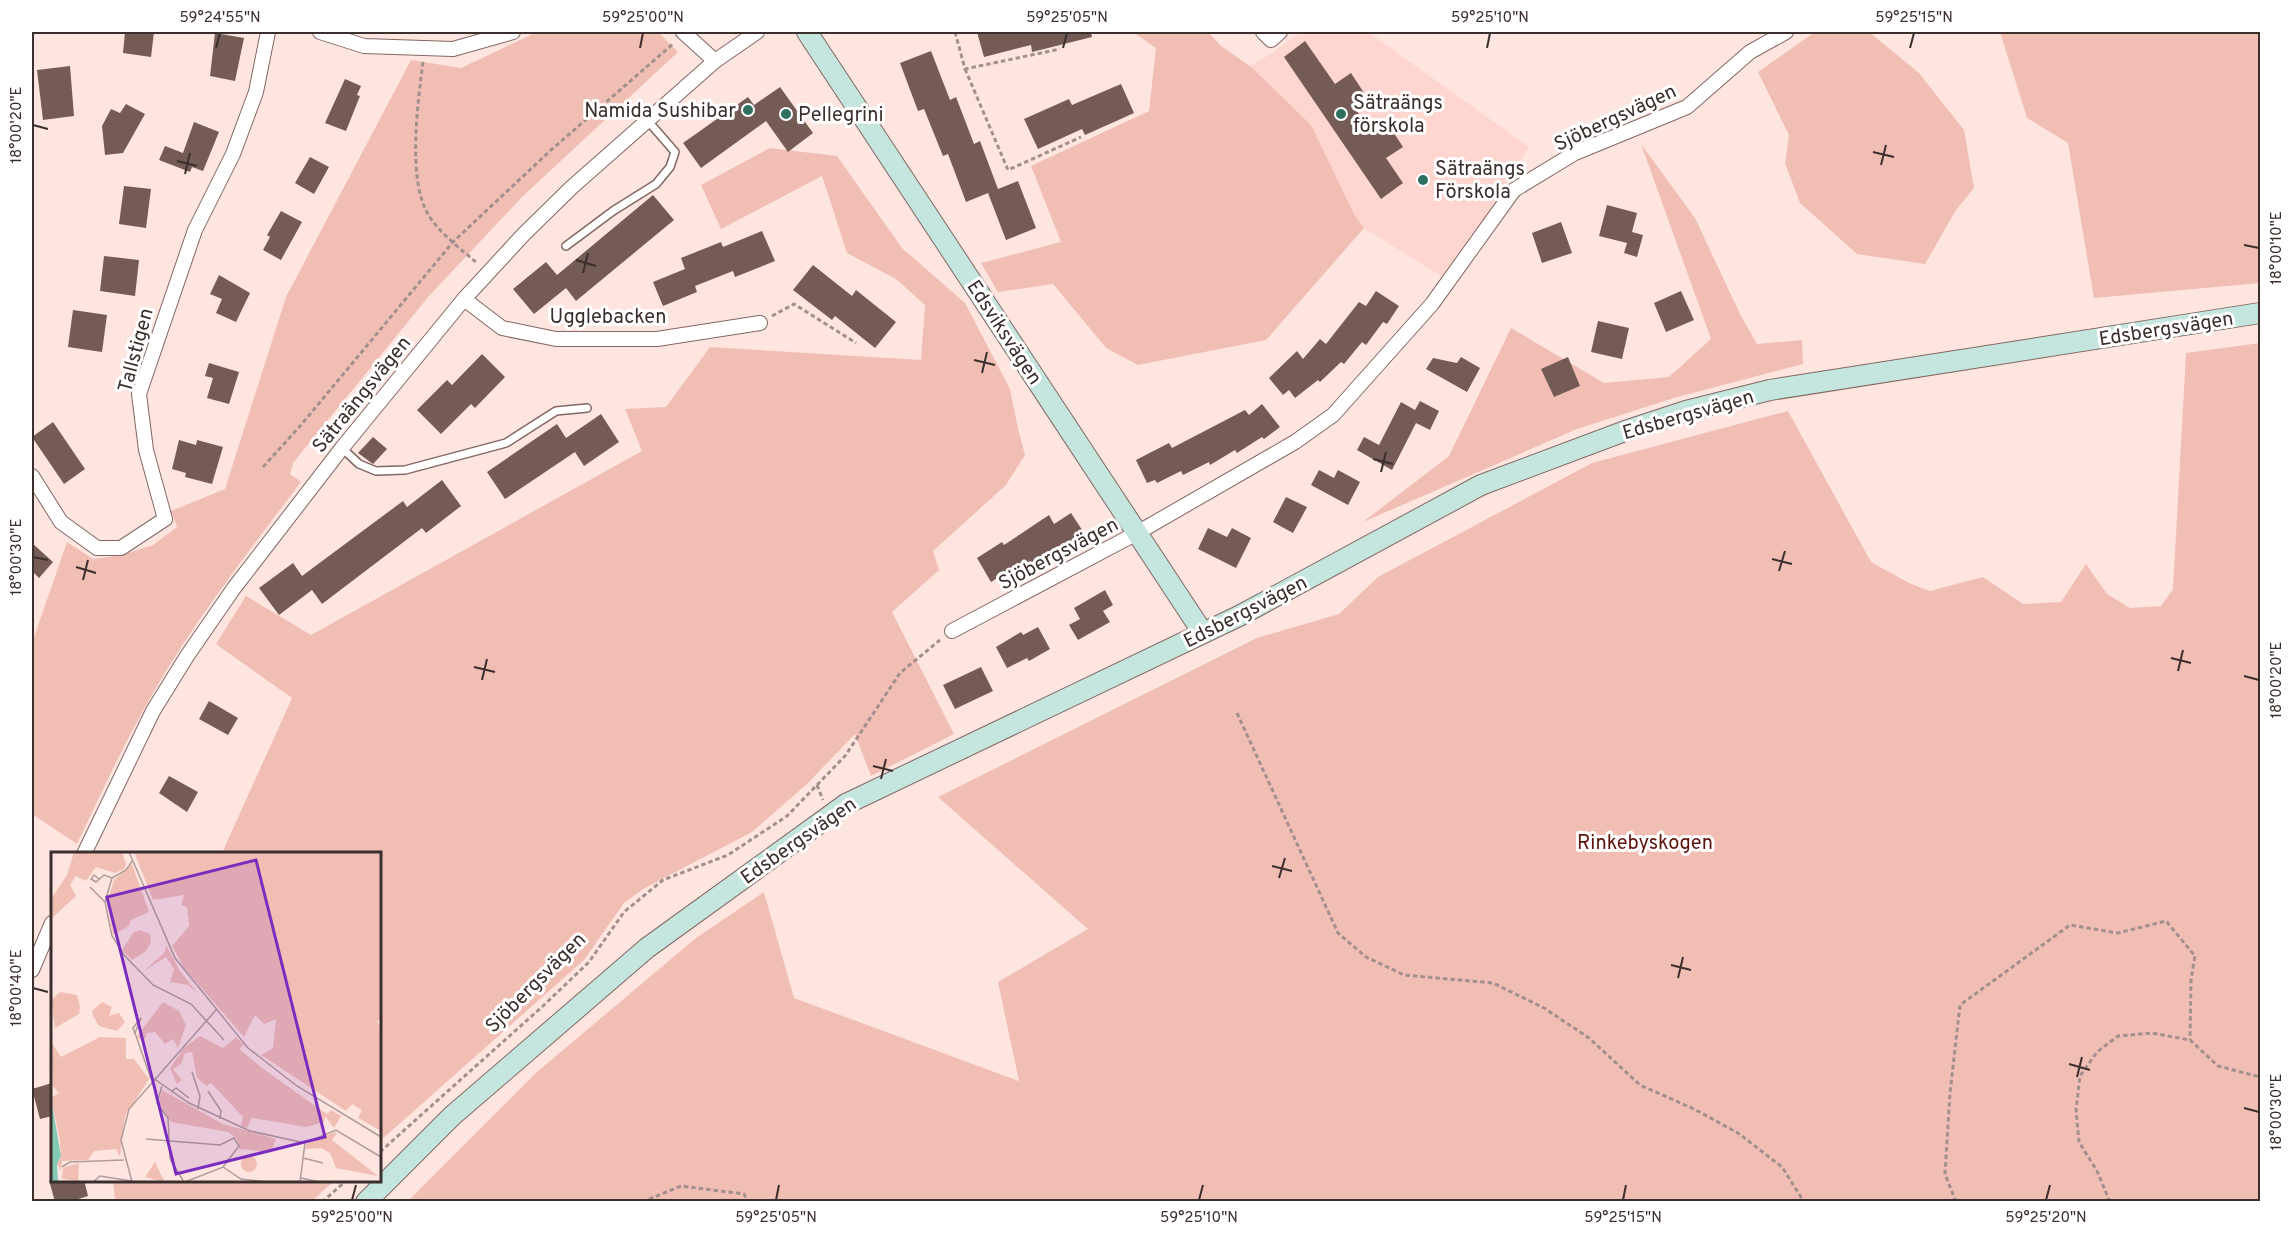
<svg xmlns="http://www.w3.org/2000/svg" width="2292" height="1233" font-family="Overpass,sans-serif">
  <rect width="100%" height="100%" fill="#fee5e0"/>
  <polygon fill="#fed6cf" points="1314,32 1368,32 1529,147 1446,279 1364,228 1250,66 1274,52 1295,36"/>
  <g fill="#f1beb4">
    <path d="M 537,32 L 658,32 L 678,52 L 523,196 L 429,296 L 293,463 L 290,474 L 301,482 C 252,547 202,611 160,681 C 129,733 103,789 77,844 L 32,814 L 32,643 L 67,542 L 93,559 L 122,555 L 153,545 L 177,527 L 171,511 L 225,489 L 286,297 L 411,60 L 461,68 Z"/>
    <polygon points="1133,32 1208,32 1221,46 1250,66 1311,125 1354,214 1364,228 1266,340 1138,365 1106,348 1053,284 998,292 981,263 1061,242 1031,166 1149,111 1156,48"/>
    <polygon points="1815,32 1869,32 1919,73 1964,130 1974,188 1956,210 1925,264 1857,254 1800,203 1785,163 1789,135 1758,72"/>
    <polygon points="2000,32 2260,32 2260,283 2094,298 2068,143 2027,118"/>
    <polygon points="1641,144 1695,218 1740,314 1757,344 1802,340 1803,364 1674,398 1577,429 1363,522 1449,456 1511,328 1604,383 1669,377 1711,339"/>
    <polygon points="770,148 837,156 902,248 965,303 1010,389 1018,429 1025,455 1006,485 933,551 939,570 892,612 954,734 871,776 855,734 806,785 752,832 645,888 624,903 584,960 380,1141 380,854 222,853 292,698 216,644 246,596 311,635 642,451 625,409 666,407 710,347 921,360 925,305 896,279 847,253 822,176 721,229 701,185"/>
    <polygon points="2260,343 2260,1201 408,1201 537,1072 696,938 764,892 794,998 1019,1081 998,982 1088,929 938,797 1257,638 1339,614 1378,577 1592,463 1788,411 1871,562 1909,583 1930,591 1983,577 2023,604 2061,602 2086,564 2107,594 2130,608 2161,606 2173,589 2186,353"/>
    <polygon points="113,1181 113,1180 334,1181 311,1202 115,1201"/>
  </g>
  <g fill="#755b56">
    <polygon points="125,32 154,32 151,57 123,53"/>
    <polygon points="977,32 1091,32 1092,37 1032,52 1031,45 984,57"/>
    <polygon points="215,33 244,38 235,81 210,76"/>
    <polygon points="1305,41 1335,84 1351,73 1368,99 1355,108 1372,134 1388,124 1403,147 1386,158 1403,183 1381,199 1284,57"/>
    <polygon points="931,51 950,100 956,97 974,144 980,141 998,189 1018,181 1036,228 1006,240 988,193 966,202 948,154 943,156 924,109 918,111 900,63"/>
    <polygon points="70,66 74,116 43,120 37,70"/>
    <polygon points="345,79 361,86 357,95 360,96 346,131 325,123"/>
    <polygon points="1121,84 1134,113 1085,135 1082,129 1038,149 1024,119 1069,99 1072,105"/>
    <polygon points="780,87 813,133 788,152 766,121 701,168 683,143 748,97 754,105"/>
    <polygon points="126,104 145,114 123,153 105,155 102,126 111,109 120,113"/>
    <polygon points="194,122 219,132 203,171 192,167 190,172 159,160 165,146 183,153"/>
    <polygon points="310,157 329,167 314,194 295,183"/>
    <polygon points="124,186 151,189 146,228 119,224"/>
    <polygon points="653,195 674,220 576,301 566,288 534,314 513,289 546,262 557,275"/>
    <polygon points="1607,205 1637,213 1632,232 1643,235 1637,257 1624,253 1627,243 1599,236"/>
    <polygon points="281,211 302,222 281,260 263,250 270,237 267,235"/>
    <polygon points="1561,222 1572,253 1542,263 1532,233"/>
    <polygon points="762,231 775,261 735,277 733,271 695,286 697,292 663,306 653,282 685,269 681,258 721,242 723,247"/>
    <polygon points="104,256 139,260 135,296 100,291"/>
    <polygon points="813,265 852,296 856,290 896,322 875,348 835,316 832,320 793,290"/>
    <polygon points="219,275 250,293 236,322 216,313 222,299 210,294"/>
    <polygon points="1376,291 1399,306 1387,324 1383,322 1366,345 1362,342 1344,364 1341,362 1320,382 1318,380 1295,398 1289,390 1283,395 1269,378 1297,351 1303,359 1320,339 1326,344 1359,302 1366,306"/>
    <polygon points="1681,291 1694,320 1666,332 1654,303"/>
    <polygon points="73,310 107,315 102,352 68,347"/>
    <polygon points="1598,321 1629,328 1622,359 1591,352"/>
    <polygon points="482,354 505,377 475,408 471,404 441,434 417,410 447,380 452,385"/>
    <polygon points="1461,357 1480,368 1467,392 1426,369 1433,358 1457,363"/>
    <polygon points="1568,357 1580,386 1554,397 1541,369"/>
    <polygon points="209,363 239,372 229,404 207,398 213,378 205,376"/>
    <polygon points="1420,401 1439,411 1430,430 1416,423 1392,470 1357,450 1364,437 1379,445 1401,402 1415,410"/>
    <polygon points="1262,404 1280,427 1264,439 1262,437 1237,453 1235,450 1210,465 1209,462 1183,475 1181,471 1157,483 1155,480 1147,483 1136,460 1169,443 1172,448 1245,410 1249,415"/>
    <polygon points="601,414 619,442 584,466 575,452 505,499 487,472 557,424 566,438"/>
    <polygon points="53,422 85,469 64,484 32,437"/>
    <polygon points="373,437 387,449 373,464 358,453"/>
    <polygon points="179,440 196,445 197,440 223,447 212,484 185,477 186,473 172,469"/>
    <polygon points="1319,470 1334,478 1338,470 1360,482 1348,505 1311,485"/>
    <polygon points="442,480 461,506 426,533 422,528 322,604 312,590 279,615 259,588 293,563 302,576 403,501 407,507"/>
    <polygon points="1286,497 1307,507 1293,533 1273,522"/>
    <polygon points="1071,513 1086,536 1043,561 1041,558 1018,572 1015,567 991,582 977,558 1002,542 1004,545 1049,515 1054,524"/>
    <polygon points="1208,528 1227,537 1232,528 1251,538 1236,568 1198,549"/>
    <polygon points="32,543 53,562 39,578 32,571"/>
    <polygon points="1105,590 1113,605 1103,611 1110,622 1078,640 1069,625 1080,619 1074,608"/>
    <polygon points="1038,627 1050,649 1029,661 1027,658 1007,668 996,647 1021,632 1023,635"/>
    <polygon points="981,667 993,691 955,709 943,685"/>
    <polygon points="209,701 238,718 228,735 199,719"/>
    <polygon points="169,776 198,792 187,812 159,793"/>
    <polygon points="52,1083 52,1116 40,1119 32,1089"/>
    <polygon points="49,1180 84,1180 88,1196 69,1202 55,1202"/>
  </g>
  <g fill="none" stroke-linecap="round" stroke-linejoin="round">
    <g stroke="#826762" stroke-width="10">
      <g id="lane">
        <polyline points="566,246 613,211 656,184 670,167 675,152 648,121"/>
        <polyline points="342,448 359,464 376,471 405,470 506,443 556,411 587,408"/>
      </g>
    </g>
    <g stroke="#826762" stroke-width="16">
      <g id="street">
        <polyline points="320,32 364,46 453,49 513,32"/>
        <polyline points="683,32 715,61"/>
        <polyline points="1263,32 1271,40 1280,32"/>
        <polyline points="464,299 502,328 556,339 657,339 760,323"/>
        <polyline points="32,476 61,522 97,548 121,548 165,519 146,450 139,394 195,230 233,154 256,92 268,32"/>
        <polyline points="952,631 1137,533 1295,442 1333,415 1432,304 1514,190 1575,153 1687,107 1750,52 1786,32"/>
        <polyline points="84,854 153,711 187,656 234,588 342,448 464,299 524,234 572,187 715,61 757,32"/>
        <polyline points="32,970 52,923"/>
      </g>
    </g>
    <g stroke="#826762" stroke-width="22">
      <g id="secondary">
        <polyline points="807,32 1203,633"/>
        <polyline points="366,1202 452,1116 647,948 846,804 1239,616 1481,485 1625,431 1686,411 1770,390 2260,313"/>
      </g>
    </g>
    <g stroke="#a3908d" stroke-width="3" stroke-dasharray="4.5 3" stroke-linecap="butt">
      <polyline points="955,32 965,69 1060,49"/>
      <path d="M 423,62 C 418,101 407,179 428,214 C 438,232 462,250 477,263"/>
      <polyline points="965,69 1008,170 1081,137"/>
      <polyline points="772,316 794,304 856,343"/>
      <polyline points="263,467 301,425 453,242 551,150 674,43"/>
      <polyline points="1237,713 1338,933 1366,957 1404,975 1493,983 1544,1008 1589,1038 1640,1085 1694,1109 1738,1133 1782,1167 1804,1202"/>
      <polyline points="817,785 823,800"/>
      <polyline points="380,1152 544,1005 589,962 624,912 663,880 728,855 787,816 845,756 900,673 940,640"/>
      <polyline points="322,1202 347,1180"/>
      <polyline points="642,1202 681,1186 744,1194 748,1202"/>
      <polyline points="1956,1202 1945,1174 1950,1093 1960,1005 2070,925 2118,933 2166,921 2195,956 2191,980 2190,1040"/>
      <polyline points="2110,1202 2097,1171 2079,1142 2076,1110 2080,1076 2097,1052 2118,1036 2152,1033 2190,1040 2218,1066 2260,1077"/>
    </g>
    <use href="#lane" stroke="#fff" stroke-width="7"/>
    <use href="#street" stroke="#fff" stroke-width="14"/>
    <use href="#secondary" stroke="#c5e6de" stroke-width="20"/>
  </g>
  <path fill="none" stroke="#3b2f2d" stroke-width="2" d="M 216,48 L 220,33M 640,48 L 643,33M 1063,48 L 1067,33M 1487,48 L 1490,33M 1910,48 L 1914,33M 33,125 L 48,129M 1873,152 L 1894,157M 177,161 L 197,166M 1881,165 L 1886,145M 185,174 L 190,153M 2244,245 L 2259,248M 576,260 L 596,266M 583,273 L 588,253M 974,360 L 995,365M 982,373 L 987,352M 1373,459 L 1393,464M 1381,472 L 1386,452M 33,557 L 48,560M 1772,559 L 1792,564M 76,567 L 96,573M 1779,571 L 1785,551M 83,580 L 88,560M 2171,658 L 2191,663M 474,667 L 495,672M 2178,671 L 2183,650M 2244,676 L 2259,680M 482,680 L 487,659M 873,766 L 893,771M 881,779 L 886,759M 1272,866 L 1292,871M 1279,878 L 1285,858M 1671,965 L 1691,970M 1678,978 L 1683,957M 33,988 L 48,992M 2069,1064 L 2090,1070M 2077,1077 L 2082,1057M 2244,1108 L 2259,1112M 352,1200 L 356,1185M 776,1200 L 779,1185M 1199,1200 L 1203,1185M 1623,1200 L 1626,1185M 2046,1200 L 2050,1185"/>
  <g fill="#2e6f60" stroke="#fff" stroke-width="2">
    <circle cx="748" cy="110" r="6"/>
    <circle cx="786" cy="114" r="6"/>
    <circle cx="1341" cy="114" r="6"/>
    <circle cx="1423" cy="180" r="6"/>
  </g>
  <g text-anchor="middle" stroke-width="6" stroke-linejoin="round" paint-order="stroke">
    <g font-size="20" fill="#3b2f2d" stroke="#fff" text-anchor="start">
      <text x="1353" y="109">Sätraängs<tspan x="1353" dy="23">förskola</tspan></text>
      <text x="736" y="117" text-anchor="end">Namida Sushibar</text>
      <text x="798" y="121">Pellegrini</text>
      <text x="1435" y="175">Sätraängs<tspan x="1435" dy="23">Förskola</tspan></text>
    </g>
    <g font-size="20" fill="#3b2f2d" stroke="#fff">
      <text transform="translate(1615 117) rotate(-25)" y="7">Sjöbergsvägen</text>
      <text x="608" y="323">Ugglebacken</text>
      <text transform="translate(2166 328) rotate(-9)" y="7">Edsbergsvägen</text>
      <text transform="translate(1005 332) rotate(57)" y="7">Edsviksvägen</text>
      <text transform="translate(135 350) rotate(-75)" y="7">Tallstigen</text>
      <text transform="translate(361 394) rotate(-51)" y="7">Sätraängsvägen</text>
      <text transform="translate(1688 414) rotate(-16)" y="7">Edsbergsvägen</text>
      <text transform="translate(1058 553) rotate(-28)" y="7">Sjöbergsvägen</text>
      <text transform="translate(1245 611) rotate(-27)" y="7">Edsbergsvägen</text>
      <text transform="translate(798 840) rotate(-35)" y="7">Edsbergsvägen</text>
      <text transform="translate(535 982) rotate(-45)" y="7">Sjöbergsvägen</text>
    </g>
    <g font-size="20" fill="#5d130a" stroke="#fff">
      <text x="1645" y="849">Rinkebyskogen</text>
    </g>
  </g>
  <g transform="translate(51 852)">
    <rect width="330" height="330" fill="#fee5e0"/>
    <path d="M 23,0 L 71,0 L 75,12 L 73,17 L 64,21 L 45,15 L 35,29 L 25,24 L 19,33 L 25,44 L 0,67 L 0,47 L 16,23 ZM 83,0 L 330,0 L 330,167 L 326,169 L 330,177 L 330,279 L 307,266 L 311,258 L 301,252 L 295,259 L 210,203 L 222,196 L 225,167 L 213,172 L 204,163 L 193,185 L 133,116 L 121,94 L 138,74 L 136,55 L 130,53 L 133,43 L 102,48 ZM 81,12 L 98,60 L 80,68 L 78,74 L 62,83 L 56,51 L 63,28 ZM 88,78 L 99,82 L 100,90 L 95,99 L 81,108 L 71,98 L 82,81 ZM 115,93 L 129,119 L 147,142 L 137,133 L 119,130 L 123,117 L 115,105 L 93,119 L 114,100 ZM 9,140 L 26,143 L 29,155 L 28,162 L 4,176 L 0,148 ZM 51,150 L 61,155 L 58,164 L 68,161 L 74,170 L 66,179 L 48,174 L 42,164 L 41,159 ZM 112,150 L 128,159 L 135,173 L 127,196 L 122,187 L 114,192 L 104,180 L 96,181 L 92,191 L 86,184 ZM 149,184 L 172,196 L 185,185 L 193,193 L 188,197 L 215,219 L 276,262 L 280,258 L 290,264 L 283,276 L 274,264 L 273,270 L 255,275 L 201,266 L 196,276 L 190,274 L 192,265 L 160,231 L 156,234 L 146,226 L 141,200 L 134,201 L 130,212 L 122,217 L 131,228 L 126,232 L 119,216 L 133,196 ZM 49,185 L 75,186 L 75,207 L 83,207 L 98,227 L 74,264 L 69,305 L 65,297 L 43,299 L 37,308 L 11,309 L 10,319 L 6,312 L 10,304 L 9,289 L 0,246 L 8,241 L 2,234 L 0,190 L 10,205 ZM 111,238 L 172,272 L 225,287 L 220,300 L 188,297 L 186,287 L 177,280 L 120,270 L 108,251 ZM 284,280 L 286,281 L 281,288 L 327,324 L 285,316 L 279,301 L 270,296 L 254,297 L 255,292 ZM190 312a8 8 0 1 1 16 0a8 8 0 1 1-16 0ZM 104,310 L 110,323 L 114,330 L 94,325 ZM 28,311 L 27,330 L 11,326 L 12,316 Z" fill="#f1beb4"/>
    <path d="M 0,246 L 10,304 L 6,312 L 7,330 L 0,330 Z" fill="#83c9b6"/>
    <path fill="none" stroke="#b09c98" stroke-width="1.5" d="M 78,0 L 124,106 L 197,196 L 246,234 L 330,285M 48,27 L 43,23 L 40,27 L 45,30 L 53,23 L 61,26M 39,35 L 54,50 L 61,84 L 73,103 L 102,133 L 140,152 L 173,188M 54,50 L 61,26 L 75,18 L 82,8M 84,182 L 82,176 L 90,166 L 84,181 L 100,227M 141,220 L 149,244 L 147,257M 102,226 L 138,251 L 199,279 L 254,291 L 285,278 L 330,305M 111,234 L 106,251 L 117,266 L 119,307 L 133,330M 157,239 L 170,259 L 169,267M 120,240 L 125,236 L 138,246M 95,287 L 169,293 L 183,286 L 188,294 L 172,315M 252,306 L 272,311M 11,315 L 19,310 L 73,308M 250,326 L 269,330M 42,330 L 49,324 L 80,329M 81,330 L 70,288 L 78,257 L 165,158M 134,330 L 172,315 L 190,327 L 217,330M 249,330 L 254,291"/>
    <path fill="#7b2cbf" fill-opacity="0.15" stroke="#7b2cbf" stroke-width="3" d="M 205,8 L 274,285 L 125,322 L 56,45 Z"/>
    <rect width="330" height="330" fill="none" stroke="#3b2f2d" stroke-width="3"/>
  </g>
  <rect width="2292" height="1233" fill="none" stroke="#ffffff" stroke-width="66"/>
  <rect x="33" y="33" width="2226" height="1167" fill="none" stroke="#3b2f2d" stroke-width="2"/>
  <g font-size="15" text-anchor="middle" fill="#3b2f2d">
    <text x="220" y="22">59°24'55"N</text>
    <text x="643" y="22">59°25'00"N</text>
    <text x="1067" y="22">59°25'05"N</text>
    <text x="1490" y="22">59°25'10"N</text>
    <text x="1914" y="22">59°25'15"N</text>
    <text transform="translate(16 125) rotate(-90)" y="5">18°00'20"E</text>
    <text transform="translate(2276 248) rotate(-90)" y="5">18°00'10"E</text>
    <text transform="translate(16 557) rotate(-90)" y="5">18°00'30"E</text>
    <text transform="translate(2276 680) rotate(-90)" y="5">18°00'20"E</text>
    <text transform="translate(16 988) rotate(-90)" y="5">18°00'40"E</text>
    <text transform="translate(2276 1112) rotate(-90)" y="5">18°00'30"E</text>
    <text x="352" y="1222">59°25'00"N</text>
    <text x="776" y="1222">59°25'05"N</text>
    <text x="1199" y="1222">59°25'10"N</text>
    <text x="1623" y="1222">59°25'15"N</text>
    <text x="2046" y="1222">59°25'20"N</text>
  </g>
</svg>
